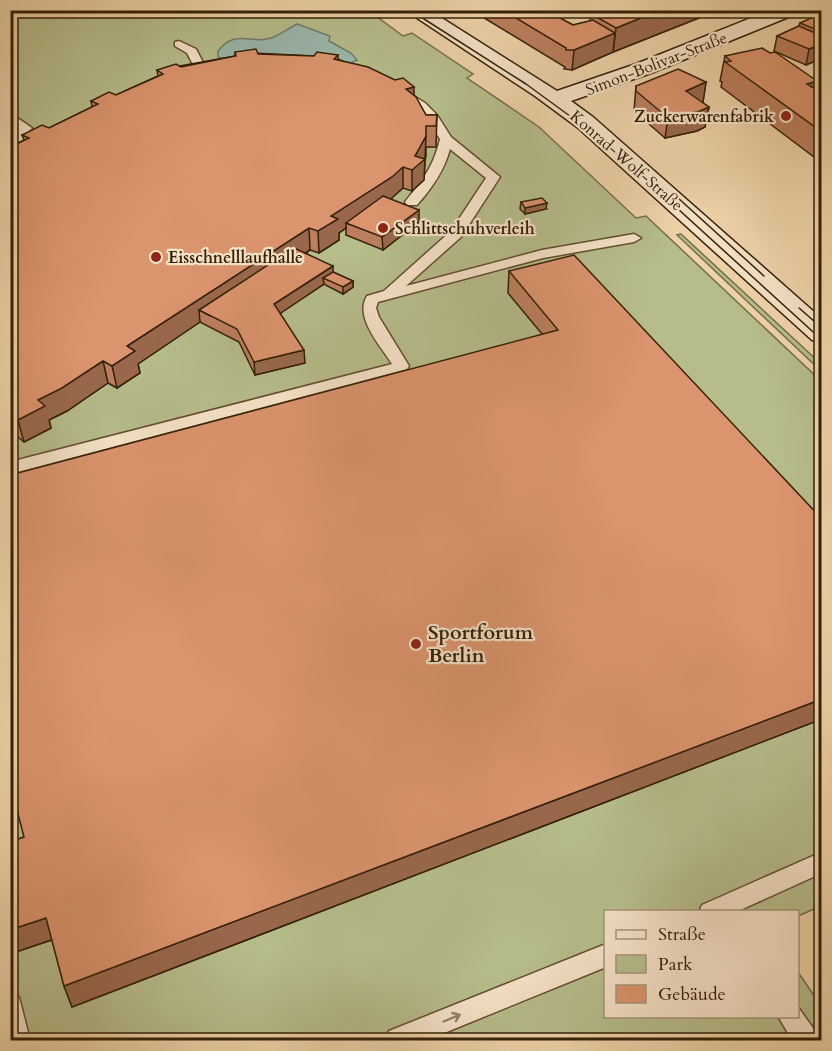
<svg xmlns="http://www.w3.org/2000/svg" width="832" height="1051" font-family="Cardo,serif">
  <rect width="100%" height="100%" fill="#efd3a9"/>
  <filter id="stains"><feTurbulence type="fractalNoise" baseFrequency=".00333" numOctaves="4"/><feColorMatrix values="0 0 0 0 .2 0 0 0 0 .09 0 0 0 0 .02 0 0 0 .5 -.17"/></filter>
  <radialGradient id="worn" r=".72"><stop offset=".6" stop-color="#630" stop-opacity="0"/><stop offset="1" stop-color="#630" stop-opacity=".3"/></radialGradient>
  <g fill="#b6bd8b" stroke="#746e48" stroke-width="1.5">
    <polygon points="10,11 378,11 380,12 376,16 403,36 412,33 473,74 467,78 539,127 636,218 646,216 821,381 821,906 798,916 798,912 606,912 606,1016 798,1016 798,972 821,1006 821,1040 11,1040"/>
    <polygon points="681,234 821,364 821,371 677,235"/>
  </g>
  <path fill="#9ab7ac" stroke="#717b6a" stroke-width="1.5" d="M 297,24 L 330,36 L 329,41 L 351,53 L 357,60 L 351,63 L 318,58 L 230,60 L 218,57 L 218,51 C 236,28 251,45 271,38 C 280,35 289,28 297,24 Z"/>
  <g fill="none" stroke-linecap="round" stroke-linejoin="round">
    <g stroke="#624d2f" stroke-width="3">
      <g id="lane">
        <polygon points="179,41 196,49 209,74 207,76 199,76 187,53 175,46 175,42"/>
        <path d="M 399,87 L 425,103 L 437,115 L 451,137 L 500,177 L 461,237 L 406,286 L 542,250 L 634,234 L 641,238 L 634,242 L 543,258 L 378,302 L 376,308 L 379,317 L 409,366 L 407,369 L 10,474 L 10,462 L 392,364 C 380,345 354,317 367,296 L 384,291 L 451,231 L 486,178 L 450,149 C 444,171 432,188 417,205 L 407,205 L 405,202 C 423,179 433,168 440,139 L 423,114 L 395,94 L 393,91 Z"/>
        <polygon points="16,117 32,128 14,151 10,152 10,139 19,129 10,120"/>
        <polygon points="822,852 822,873 736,912 699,912 702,905"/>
        <polygon points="606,944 606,967 427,1040 386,1040 389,1031"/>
        <polygon points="10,993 19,997 30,1040 10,1040"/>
        <polygon points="798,1007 815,1031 818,1040 792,1040 778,1016 798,1016"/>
      </g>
    </g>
    <g stroke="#332006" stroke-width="3">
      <polygon id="secondary" points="405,10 429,10 557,91 636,64 771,10 799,10 796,14 651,73 571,101 593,117 822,319 822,342 812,340 577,127 535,96"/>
    </g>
    <use href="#lane" fill="#f5e2c7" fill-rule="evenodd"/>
    <use href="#secondary" fill="#f5e2c7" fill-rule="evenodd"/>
    <g stroke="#332006" stroke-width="1.5">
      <polyline points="410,10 526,84 600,138 822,340"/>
      <polyline points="677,197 764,276"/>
      <polyline points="799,308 822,328"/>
    </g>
  </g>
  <g fill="#bc7f5e" stroke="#332006" stroke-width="1.5">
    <polygon points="471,10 558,10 556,11 562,19 573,25 590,21 591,14 719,10 613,52 572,70 564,69 565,67"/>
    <polygon points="822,15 822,58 806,65 774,51 777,36 799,26 800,23"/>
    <polygon points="235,52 314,56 338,55 338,59 414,95 426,115 437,115 436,147 426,147 426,157 425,160 424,180 412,191 403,188 390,199 419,222 383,250 346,235 346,228 339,233 339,240 319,253 310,250 306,253 333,272 353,281 353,287 343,294 324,284 280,313 305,363 255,375 239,342 200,322 138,364 140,373 117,388 108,383 67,411 49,420 51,428 24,442 17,436 10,438 10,147 24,140 22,135 49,128 92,107 91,101 116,95 158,76 157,70 235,56"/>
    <polygon points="725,56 815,89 822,93 822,163 721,87 722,82 720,81"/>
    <polygon points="706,82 703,102 702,102 709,107 705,127 697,131 665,138 634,111 636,86"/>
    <polygon points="521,202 546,209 525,214 520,209"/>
    <polygon points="509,271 822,519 822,719 72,1007 64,986 52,940 10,954 10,842 24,837 542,334 508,293"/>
  </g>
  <g fill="#99684c" stroke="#332006" stroke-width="1.5">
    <polygon points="661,10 719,10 613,52 616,28"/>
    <polygon points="615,33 613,52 572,70 574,50"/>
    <polygon points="822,44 822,58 806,65 809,49"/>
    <polygon points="817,81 811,106 807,84"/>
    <polygon points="706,82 703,102 683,111 686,91"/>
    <polygon points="414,87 414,107 406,89"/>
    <polygon points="709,107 705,127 697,131 665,138 668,118"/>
    <polygon points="426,136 424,180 412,191 412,170 415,156"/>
    <polygon points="403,167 403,188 392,198 351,225 346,223 346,228 339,233 339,240 319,253 318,231 331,216"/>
    <polygon points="547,203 546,209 525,214 525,208"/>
    <polygon points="419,210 419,222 383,250 382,237"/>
    <polygon points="309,228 310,250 210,316 199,310 200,322 138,364 140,373 117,388 112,366 127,346"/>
    <polygon points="333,266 333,278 323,278 324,284 275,317 274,304"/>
    <polygon points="353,281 353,287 343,294 343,287"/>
    <polygon points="304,350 305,363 255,375 254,362"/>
    <polygon points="103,361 108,383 67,411 49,420 51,428 24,442 18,420 38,400"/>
    <polygon points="11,413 17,436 10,438 10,414"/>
    <polygon points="822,699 822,719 72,1007 64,986"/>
    <polygon points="46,918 54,939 10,954 10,930"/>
  </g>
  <g fill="#db946d" stroke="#332006" stroke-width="1.5">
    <polygon points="503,10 555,10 563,14 556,16 573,25 593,20 615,33 574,50 566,50 566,48"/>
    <polygon points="601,10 661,10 616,28 591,14"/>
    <polygon points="820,14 822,15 822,32 800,23"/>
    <polygon points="799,26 822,36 822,44 809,49 777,36"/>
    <polygon points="762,48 770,53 775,52 817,81 807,84 822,93 822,132 725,62 731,61 725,56"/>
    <polygon points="256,49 258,54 314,56 317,52 338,55 334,59 368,67 395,80 403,78 414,87 406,89 416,97 426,115 437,115 436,126 426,126 426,136 415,156 425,159 412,170 403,167 392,177 331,216 338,219 318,231 309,228 127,346 135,351 112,366 103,361 62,388 38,400 45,406 18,420 10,414 10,147 29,138 22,135 42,125 49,128 98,104 91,101 109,92 116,95 163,74 157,70 176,64 181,67 236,56 235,52"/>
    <polygon points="678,69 706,82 686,91 709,107 700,111 668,118 636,91 636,86"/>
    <polygon points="383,196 419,210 382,237 346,223"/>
    <polygon points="542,198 547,203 525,208 521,202"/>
    <polygon points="294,248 333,266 274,304 304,350 254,362 237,329 199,310"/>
    <polygon points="574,255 822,519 822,699 64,986 46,918 10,930 10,842 24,837 10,783 10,475 558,330 509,271"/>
    <polygon points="333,272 353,281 343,287 323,278"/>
  </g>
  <defs><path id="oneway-shaft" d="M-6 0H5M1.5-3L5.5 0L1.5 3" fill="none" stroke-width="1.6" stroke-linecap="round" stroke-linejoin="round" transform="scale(1.5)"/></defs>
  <use stroke="#948166" href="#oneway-shaft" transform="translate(452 1018) rotate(-23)"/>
  <g fill="#8f2418" stroke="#f5e2c7" stroke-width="2">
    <circle cx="786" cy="116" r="6"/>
    <circle cx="383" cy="228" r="6"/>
    <circle cx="156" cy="257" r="6"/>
    <circle cx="416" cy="644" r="6"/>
  </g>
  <g text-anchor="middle" stroke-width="4.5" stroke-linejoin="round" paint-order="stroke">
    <g font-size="16" fill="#332006" stroke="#f5e2c7">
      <text transform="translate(656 63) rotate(-21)" y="6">Simon-Bolivar-Straße</text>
      <text transform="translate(627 160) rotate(41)" y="6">Konrad-Wolf-Straße</text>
    </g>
    <g font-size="16" font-weight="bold" fill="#332006" stroke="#f5e2c7" text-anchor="start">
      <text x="774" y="122" text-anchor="end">Zuckerwarenfabrik</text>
      <text x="395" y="234">Schlittschuhverleih</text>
      <text x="168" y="263">Eisschnelllaufhalle</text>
    </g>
    <g font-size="20" font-weight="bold" fill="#332006" stroke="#f5e2c7" text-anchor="start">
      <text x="428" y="639">Sportforum<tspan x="428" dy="23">Berlin</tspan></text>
    </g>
  </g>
  <rect width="832" height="1051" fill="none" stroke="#efd3a9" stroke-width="36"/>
  <rect x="12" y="12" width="808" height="1027" fill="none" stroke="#332006" stroke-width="3"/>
  <rect x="18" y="18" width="796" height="1015" fill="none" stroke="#332006" stroke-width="1.5"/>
  <rect x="604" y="910" width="195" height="108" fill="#f5e2c7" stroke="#a7947a" stroke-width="1.5"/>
  <rect x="616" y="930" width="30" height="9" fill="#f5e2c7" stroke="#a7947a" stroke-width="1.5"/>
  <text x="658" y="940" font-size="18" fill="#332006">Straße</text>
  <rect x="616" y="955" width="30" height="18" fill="#b6bd8b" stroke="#a7947a" stroke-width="1.5"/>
  <text x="658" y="970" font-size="18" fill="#332006">Park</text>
  <rect x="616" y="985" width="30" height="18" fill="#db946d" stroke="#a7947a" stroke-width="1.5"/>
  <text x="658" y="1000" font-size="18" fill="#332006">Gebäude</text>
  <rect width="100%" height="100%" filter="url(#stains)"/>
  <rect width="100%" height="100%" fill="url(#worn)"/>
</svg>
